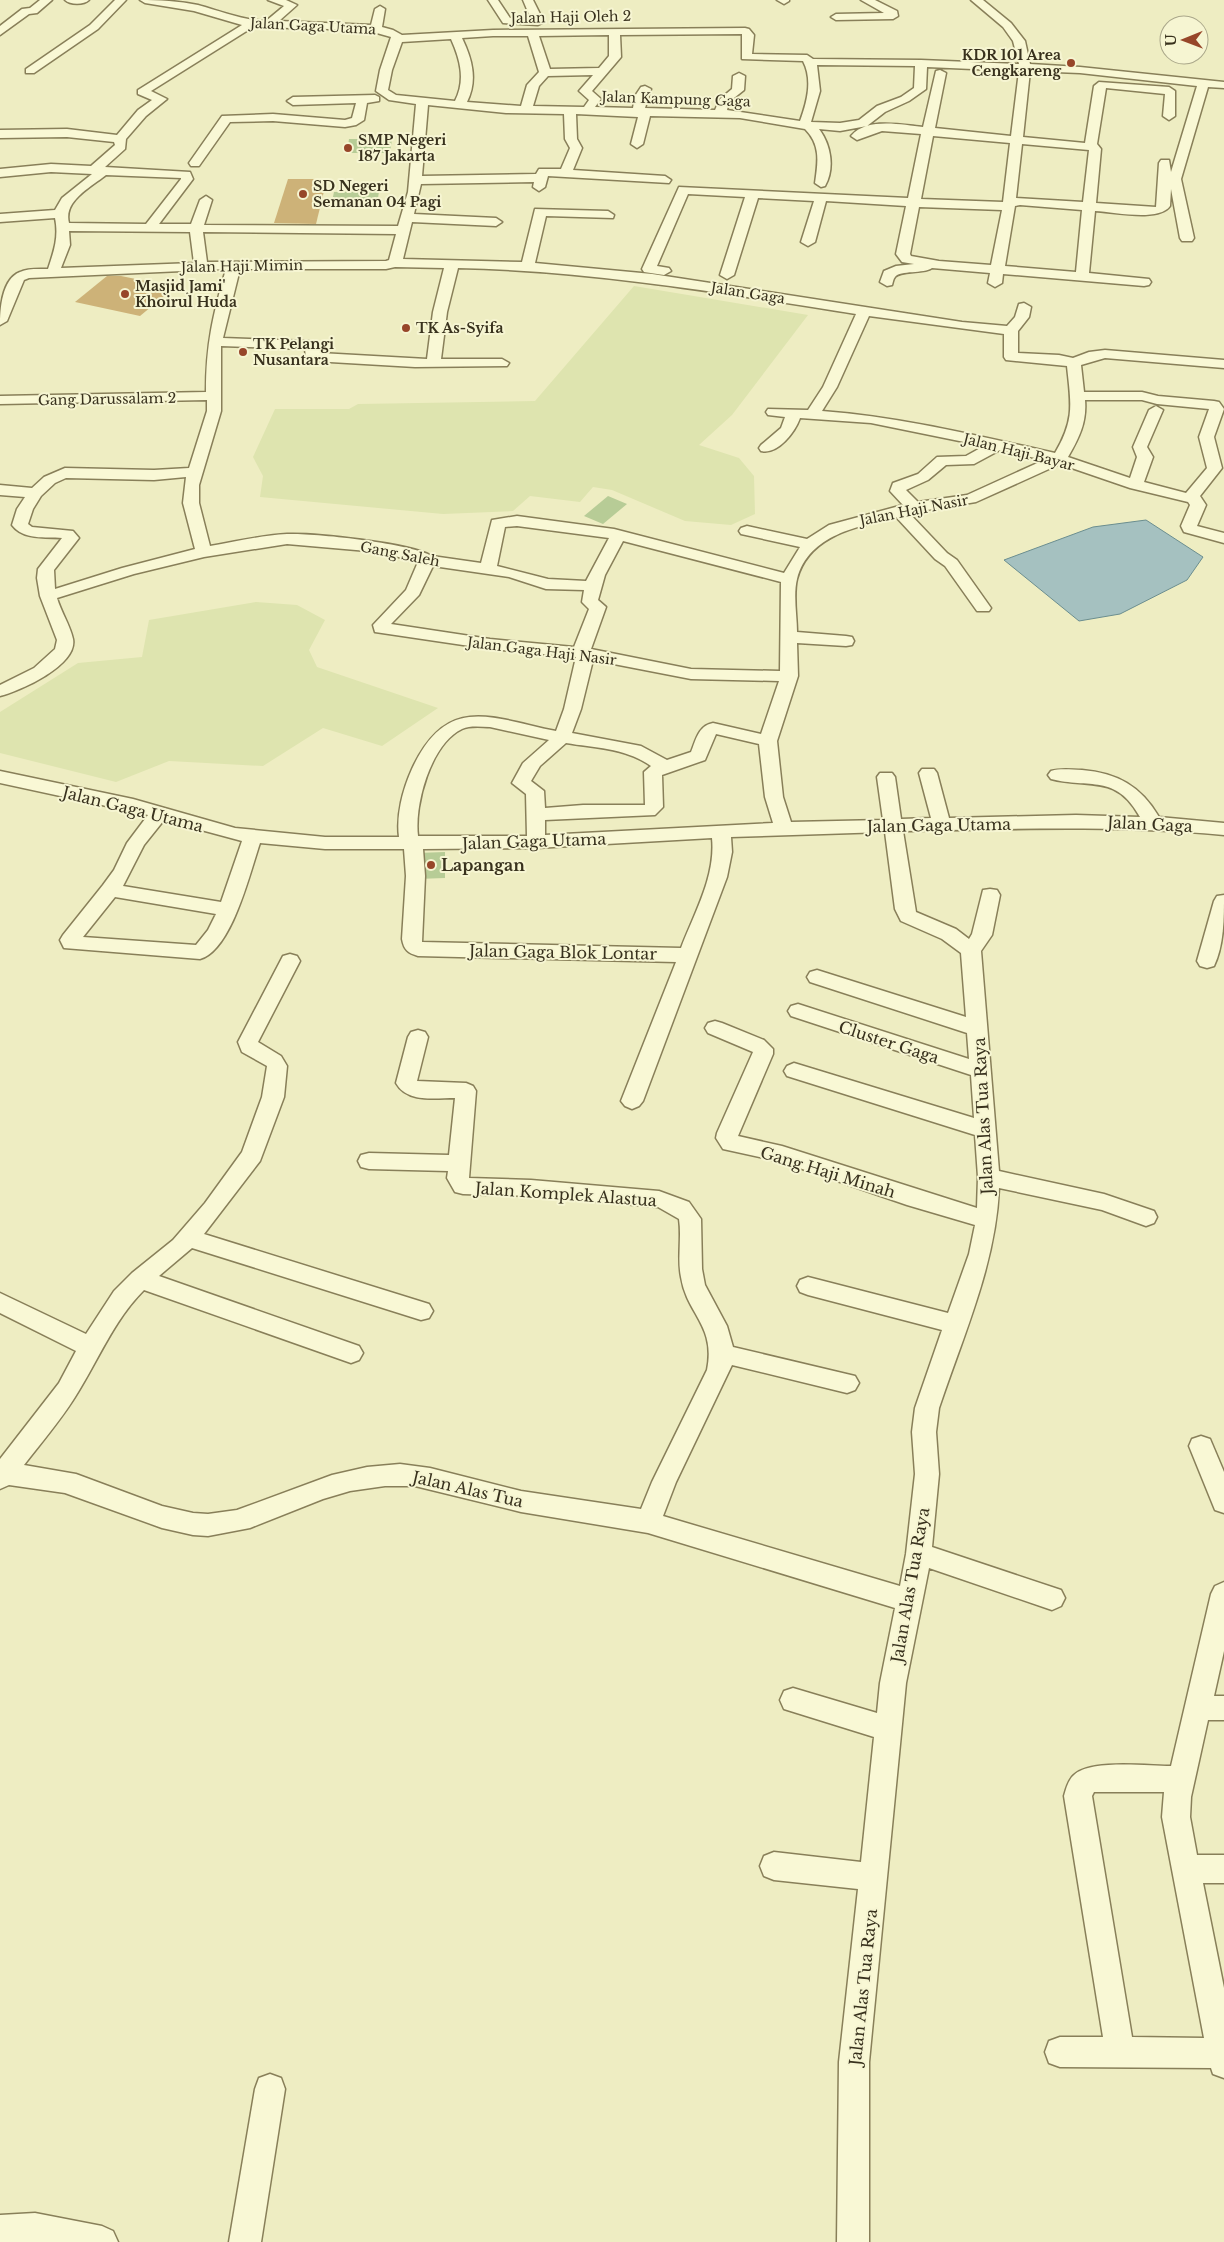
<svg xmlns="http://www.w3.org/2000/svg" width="1224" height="2242" font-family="'Libre Baskerville',serif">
  <rect width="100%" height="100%" fill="#eeedc2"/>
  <g fill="#dee4af">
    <polygon points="634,286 808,315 732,415 699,445 739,458 754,476 755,514 731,525 685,521 612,490 593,487 580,502 530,496 513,511 443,514 260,497 263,476 253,457 275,409 349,409 358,404 535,401"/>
    <polygon points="256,602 297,605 325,620 309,650 317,667 438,708 382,746 323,728 263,766 169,761 116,782 0,753 0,712 78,663 142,657 149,620"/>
  </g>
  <g fill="#b7cc96">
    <polygon points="349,139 392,139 390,153 347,153"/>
    <polygon points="379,191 377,206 331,206 334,192"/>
    <polygon points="608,496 627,504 603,524 584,516"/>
    <polygon points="445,852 445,878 417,879 417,853"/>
  </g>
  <polygon fill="#a5c1c0" stroke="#6b8e8f" points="1146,520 1203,557 1187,580 1120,614 1079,621 1004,560 1093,527"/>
  <g fill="#cdb278">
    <polygon points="288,179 327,179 316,224 274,223"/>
    <polygon points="107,276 121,276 175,287 140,316 75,302"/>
  </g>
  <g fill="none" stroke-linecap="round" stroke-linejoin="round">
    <g stroke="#887f59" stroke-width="3">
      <g id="minor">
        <polygon points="40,0 52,0 37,13 29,14 0,35 0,26 22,9 30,8"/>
        <path d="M 65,0 L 89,0 C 84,5 70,5 65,0 Z"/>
        <polygon points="115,0 126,0 98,29 34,73 26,73 26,69 90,25"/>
        <path d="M 140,0 C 159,0 179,1 198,5 C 220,11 242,20 266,21 L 284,6 L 268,0 L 286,0 L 297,5 L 279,21 L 371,25 L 375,9 L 380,6 L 385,9 L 382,27 L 393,30 L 402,35 L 493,30 L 745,28 L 749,29 L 754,35 L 752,54 L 807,55 L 813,59 L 921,60 L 1019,64 L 1013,41 L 1003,27 L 971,0 L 983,0 L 1011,23 L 1025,41 L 1030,64 L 1080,67 L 1224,82 L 1224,88 L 1208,87 L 1181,179 L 1194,238 L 1192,241 L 1182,241 L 1180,238 L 1171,189 L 1170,206 C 1159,222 1114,212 1095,211 L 1089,273 L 1149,279 L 1151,282 L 1149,285 L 1144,286 L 1003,274 L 1002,283 L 995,287 L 988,283 L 990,273 L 932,268 C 924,274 900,270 895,277 C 893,279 893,282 892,285 L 887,286 L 880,282 L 884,271 L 896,266 L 914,264 L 902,262 L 896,254 L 906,206 L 826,201 L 815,242 L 808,246 L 801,242 L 814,201 L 758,198 L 734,275 L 727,279 L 720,275 L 745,197 L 688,194 L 657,266 L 669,268 L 671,271 L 664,275 L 644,272 L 642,269 L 679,187 L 908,198 L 921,134 L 882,131 L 857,140 L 851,136 C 867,117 902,125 923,127 L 936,71 L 940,70 L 946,73 L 935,128 L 1011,136 L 1019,71 L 927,67 L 926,89 L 909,101 L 885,112 L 867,126 L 840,131 L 819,129 C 831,145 835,168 825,186 L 821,187 L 815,183 C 818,162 821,145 805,129 L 740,118 L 650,116 L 643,144 L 637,148 L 631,144 L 638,117 L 576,114 L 577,139 L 582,148 L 573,170 L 665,176 L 671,180 L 669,183 L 548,176 L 545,187 L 539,191 L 533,187 L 534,182 L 421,184 L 414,214 L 496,218 L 502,222 L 496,226 L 412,222 L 403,259 L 522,262 L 535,209 L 608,211 L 614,215 L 613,218 L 546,216 L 535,263 L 652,274 L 962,322 L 1007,326 L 1015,317 L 1019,304 L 1024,303 L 1031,307 L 1029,317 L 1018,331 L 1018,353 L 1059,355 L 1073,358 L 1089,352 L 1105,350 L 1224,360 L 1224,368 L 1105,358 L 1081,365 L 1084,392 L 1142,392 L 1158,396 L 1214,401 L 1219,402 L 1224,409 L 1214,437 L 1222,468 L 1200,496 L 1206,505 L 1197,526 L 1224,533 L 1224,543 L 1184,532 L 1181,526 L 1190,505 L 1188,502 L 1130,488 L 1060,464 L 976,502 L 909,513 L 947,553 L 957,560 L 991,608 L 989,611 L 977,611 L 945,566 L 935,559 L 896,517 C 858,527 809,534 797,579 C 793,595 797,616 797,632 L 846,636 L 852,637 L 854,641 L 852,645 L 846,646 L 797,643 L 798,676 L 777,741 L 783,797 L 791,822 L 883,820 L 877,777 L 880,773 L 892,773 L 895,777 L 901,819 L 931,818 L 919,773 L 922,769 L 934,769 L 937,773 L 949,818 L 1076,815 L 1140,817 C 1116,773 1089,789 1051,779 L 1048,775 L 1051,771 C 1061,768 1072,770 1082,770 C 1117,773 1141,786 1159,817 L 1224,823 L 1224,835 C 1117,825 1010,829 903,831 L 916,912 L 956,929 L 969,939 L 972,934 L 983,890 L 990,889 L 997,890 L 1000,895 L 992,935 L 981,951 L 999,1171 L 1104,1194 L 1154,1211 L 1157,1217 L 1154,1223 L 1146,1226 L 1102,1210 L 999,1188 C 996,1264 963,1336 939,1408 L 936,1432 L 939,1474 L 932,1547 L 1061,1590 L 1065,1598 L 1061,1606 L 1052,1610 L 929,1568 L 906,1683 L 869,2062 L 869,2242 L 837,2242 L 839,2062 L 858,1889 L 774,1880 L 764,1876 L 760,1866 L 764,1856 L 774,1852 L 861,1862 L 874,1737 L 784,1709 L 780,1700 L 784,1691 L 793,1688 L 877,1713 L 880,1683 L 895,1608 L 648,1533 L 521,1512 L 415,1486 L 385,1486 L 350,1491 L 323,1499 L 250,1528 L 208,1536 L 193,1535 L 162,1528 L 65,1493 L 9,1485 L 0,1489 L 0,1459 L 59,1383 L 76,1351 L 0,1313 L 0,1293 L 86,1334 L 114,1291 L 132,1273 L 173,1240 L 205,1203 L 242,1152 L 262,1097 L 267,1066 L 242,1052 L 238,1042 L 283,956 L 290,954 L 297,956 L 300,961 L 258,1042 L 281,1056 L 287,1066 L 284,1097 L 260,1161 L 204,1234 L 429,1304 L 433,1311 L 429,1318 L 421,1320 L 192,1248 L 159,1276 L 359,1346 L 363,1353 L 359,1360 L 351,1363 L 144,1290 C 113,1321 98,1361 75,1397 C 60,1421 41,1443 24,1465 L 76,1474 L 162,1506 L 193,1513 L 208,1514 L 237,1510 L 332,1475 L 367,1467 L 400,1464 L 430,1468 L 521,1491 L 641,1509 L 652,1482 L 707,1370 C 716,1325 687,1315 681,1277 C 677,1258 682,1238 679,1219 L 658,1207 L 531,1196 L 463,1194 L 455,1192 L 447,1178 L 448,1171 L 369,1169 L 361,1167 L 358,1161 L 361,1155 L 369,1153 L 449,1155 L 455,1098 C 435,1098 407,1103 396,1083 L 408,1037 L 411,1032 L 418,1030 L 425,1032 L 428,1037 L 417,1081 L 466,1083 L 473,1086 L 476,1091 L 469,1178 L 531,1180 L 659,1191 L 689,1202 L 701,1219 L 702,1269 L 705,1285 L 727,1326 L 733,1347 L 855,1376 L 859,1383 L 855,1390 L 847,1393 L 732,1365 L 676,1482 L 663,1516 L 900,1586 L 906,1554 L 915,1474 L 912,1432 L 915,1408 L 942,1330 L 808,1295 L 800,1292 L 797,1286 L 800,1280 L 808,1277 L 948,1313 L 969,1254 L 975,1225 L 907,1205 L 782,1162 L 723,1149 L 716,1138 L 717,1133 L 753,1052 L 708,1033 L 705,1028 L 708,1023 L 715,1021 L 722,1023 L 764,1040 L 773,1049 L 773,1054 L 738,1136 L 782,1146 L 977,1208 L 978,1177 L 975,1135 L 787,1076 L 784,1071 L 787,1066 L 794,1063 L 974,1118 L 971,1075 L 791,1016 L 788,1011 L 791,1006 L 798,1004 L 969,1059 L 967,1033 L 810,982 L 807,977 L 810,972 L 817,970 L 966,1017 L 961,953 L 942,939 L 901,921 L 895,909 L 885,832 L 731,837 L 732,852 L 727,877 L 643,1101 L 639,1106 L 632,1109 L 625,1106 L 621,1101 L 676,962 L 418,956 C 408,953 404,950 402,939 L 406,876 L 404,849 L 325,849 L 260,843 C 250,872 232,950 200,959 L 64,948 L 60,940 L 63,935 L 103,885 L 114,870 L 127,843 L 148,815 L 0,783 L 0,771 L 133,799 L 235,828 L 325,837 L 399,837 C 396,815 403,789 412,769 C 447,693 491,718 556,731 L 564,709 L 576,657 L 490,649 L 375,632 L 373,625 L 406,590 L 418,562 L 379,552 L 287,544 L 204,557 L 134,574 L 57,598 C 61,612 70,625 73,639 C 78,665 20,691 0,696 L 0,685 L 34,668 L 55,649 L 57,640 L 40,596 L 37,578 L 38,569 L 62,538 C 46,537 23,540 12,525 L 17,509 L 25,497 L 0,495 L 0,485 L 32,488 L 44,477 L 65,468 L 154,470 L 189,468 L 207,411 L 207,400 L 0,404 L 0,396 L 206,392 C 206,344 213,315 226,269 L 29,278 L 24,280 L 7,321 L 0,325 C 0,309 2,279 20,272 C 28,268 39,269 48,269 C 54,251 59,237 55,218 L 0,222 L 0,214 L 55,210 L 62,198 L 92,174 L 51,172 L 0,177 L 0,169 L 51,164 L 91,166 L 115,145 L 114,142 L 67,137 L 0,138 L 0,130 L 67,129 L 117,135 L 138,110 L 152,100 L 138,94 L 138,90 L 242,25 L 194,11 L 145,3 ZM 253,27 L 366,30 L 391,37 L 380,70 L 376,91 L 389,100 L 416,104 L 408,192 L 398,226 L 204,225 L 212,200 L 206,196 L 200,200 L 191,224 L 159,224 L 193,179 L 190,172 L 105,167 L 125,149 L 126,139 L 146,116 L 167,99 L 151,91 ZM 742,34 L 742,59 L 803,61 C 813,80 807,102 800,121 L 727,110 L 729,102 L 744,90 L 745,76 L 739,73 L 733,76 L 732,89 L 720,99 L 715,110 L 645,108 L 651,89 L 645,86 L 641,87 L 635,96 L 633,108 L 595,107 L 601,99 L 592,91 L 621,57 L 620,35 ZM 609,35 L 609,56 L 599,68 L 550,69 L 539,36 ZM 493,36 L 528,36 L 539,72 L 527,85 L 521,106 L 467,102 C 478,80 472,59 462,38 ZM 451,39 C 460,59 466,80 455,101 L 396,95 L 388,90 L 392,70 L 402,42 ZM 817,65 L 915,66 L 914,88 L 901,97 L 877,106 L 859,120 L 840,123 L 811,122 L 820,91 ZM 1030,71 L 1080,73 L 1197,86 L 1171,172 L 1169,160 L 1161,160 L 1159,163 L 1156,207 L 1096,203 L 1101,149 L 1097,144 L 1106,88 L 1165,94 L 1163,116 L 1169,120 L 1175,116 L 1175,91 L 1169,87 L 1099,82 L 1094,86 L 1085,143 L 1023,137 ZM 593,75 L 579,91 L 589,100 L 584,107 L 533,106 L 539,86 L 548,76 ZM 428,105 L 506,113 L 564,114 L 565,139 L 570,148 L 561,169 L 539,169 L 536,174 L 422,176 ZM 933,136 L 1010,143 L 1003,202 L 921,199 ZM 1022,144 L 1089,150 L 1083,202 L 1016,198 ZM 106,175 L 181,178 L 181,179 L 146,224 L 69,223 C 63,201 91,187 106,175 ZM 1020,205 L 1082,210 L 1076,272 L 1005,266 L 1015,206 ZM 919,207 L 1002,210 L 991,265 L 939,261 L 911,256 L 910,254 ZM 69,231 L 190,232 L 194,263 L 61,268 L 70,245 ZM 203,232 L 396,234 L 389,260 L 386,261 L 207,262 ZM 395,267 L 444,268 L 433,312 L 427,359 L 320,353 L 318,345 L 308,341 L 223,338 L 240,269 L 386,269 ZM 458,268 C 592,271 723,293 856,314 L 823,387 L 808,410 L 768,409 L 766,412 L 768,415 L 785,417 L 781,428 L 761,445 L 759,448 L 761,451 C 778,455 795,432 800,418 L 871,423 L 984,446 L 966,456 L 937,457 L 918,474 L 893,483 L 890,491 L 903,505 L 829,525 L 807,539 L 747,526 L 741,528 L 739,531 L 741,534 L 800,547 L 784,573 L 614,529 L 517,516 L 492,520 L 481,563 L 432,556 C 410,543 314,533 287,534 C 262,535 235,542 210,546 L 199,503 L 199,485 L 221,411 L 221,346 L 305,349 L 306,357 L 313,361 L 415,367 L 507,366 L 509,363 L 502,359 L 441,359 L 447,312 ZM 869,316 L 1004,334 L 1004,357 L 1006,360 L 1067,366 C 1071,404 1075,419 1055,453 C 978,436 901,417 822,411 L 837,387 ZM 1085,400 L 1142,400 L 1157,404 L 1209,409 L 1199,437 L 1207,468 L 1186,493 L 1144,482 L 1153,457 L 1147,447 L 1163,410 L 1156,406 L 1149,410 L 1133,447 L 1137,457 L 1130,478 L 1068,457 C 1079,438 1087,422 1085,400 ZM 1000,450 L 1044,460 L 967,495 L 918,502 L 906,490 L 928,480 L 946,465 L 974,464 ZM 186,477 L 183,503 L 195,549 L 122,568 L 55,589 L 54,570 L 79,538 L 73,531 L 32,527 L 28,524 L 33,509 L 41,496 L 55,483 L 66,478 L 154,480 ZM 517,526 L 609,538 L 586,581 L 548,579 L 497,566 L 505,527 ZM 623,541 L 781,582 L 780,671 L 691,669 L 591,649 L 606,607 L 598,600 L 605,575 ZM 433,566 L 509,577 L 546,589 L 584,590 L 582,602 L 589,609 L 574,647 L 490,639 L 391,624 L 419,595 ZM 593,660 L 691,679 L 779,681 L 761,734 L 713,723 C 698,726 696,740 691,752 L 667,760 L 641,746 L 572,733 L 581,709 ZM 490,727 L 549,740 L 523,763 L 512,783 L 526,794 L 527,836 L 418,836 C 414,804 431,744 462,729 C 471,725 481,727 490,727 ZM 716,734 L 759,744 L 765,797 L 773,823 L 545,835 L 545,820 L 655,815 L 663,807 L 662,775 L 705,760 ZM 566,743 C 595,748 626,748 651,766 L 644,772 L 645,805 L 583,805 L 545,808 L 544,791 L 531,781 L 540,766 ZM 164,820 L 242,841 L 221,902 L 123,886 L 144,845 ZM 712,838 C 716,876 694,914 681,948 L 422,942 L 425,876 L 423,849 L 536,848 ZM 115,897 L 216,914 L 208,930 L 196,945 L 83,937 Z"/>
        <polygon points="488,0 498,0 510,18 531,19 523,0 533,0 544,22 538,25 503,23"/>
        <polygon points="777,0 789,0 789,1 784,4"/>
        <polygon points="861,0 875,0 897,11 898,16 893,19 836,20 831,17 836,14 884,13"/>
        <polygon points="375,95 379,97 379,101 367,103 364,120 356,125 345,127 273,121 230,122 199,166 191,166 189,163 222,116 273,114 345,120 352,118 356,103 293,105 287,101 293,97"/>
        <path d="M 1224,895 C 1224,918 1224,945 1214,966 L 1207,968 L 1200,966 L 1197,961 L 1214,901 L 1217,896 Z"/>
        <polygon points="1201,1436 1210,1439 1224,1472 1224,1513 1215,1510 1189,1446 1192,1439"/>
        <path d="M 1224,1582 L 1224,1651 L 1214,1696 L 1224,1696 L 1224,1720 L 1208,1720 L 1191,1797 L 1190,1817 L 1197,1855 L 1224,1855 L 1224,1883 L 1203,1883 L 1224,1988 L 1224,2078 L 1213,2074 L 1211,2068 L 1060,2067 L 1049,2063 L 1045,2052 L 1049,2041 L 1060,2037 L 1103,2037 L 1064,1796 C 1066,1789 1068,1780 1074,1775 C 1090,1759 1148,1766 1171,1766 L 1211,1594 L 1215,1586 ZM 1164,1792 L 1162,1817 L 1204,2038 L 1132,2037 L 1092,1796 L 1094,1792 Z"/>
        <polygon points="270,2074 281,2078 285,2089 261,2242 229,2242 255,2089 259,2078"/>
        <polygon points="35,2213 102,2226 113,2231 118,2242 0,2242 0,2215"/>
      </g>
    </g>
    <use href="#minor" fill="#f9f8d5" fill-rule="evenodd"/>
  </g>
  <g fill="#974629" stroke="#f6f5d2" stroke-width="2">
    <circle cx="1071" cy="63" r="5"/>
    <circle cx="348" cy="148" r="5"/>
    <circle cx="303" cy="194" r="5"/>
    <circle cx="125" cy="294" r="5"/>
    <circle cx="406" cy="328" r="5"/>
    <circle cx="243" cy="352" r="5"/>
    <circle cx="431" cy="865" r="5"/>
  </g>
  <g text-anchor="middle" stroke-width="4" stroke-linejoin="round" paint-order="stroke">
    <g font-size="14" fill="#38311d" stroke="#f6f5d2">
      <text transform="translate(571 17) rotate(-1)" y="5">Jalan Haji Oleh 2</text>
      <text transform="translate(313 26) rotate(3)" y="5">Jalan Gaga Utama</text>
      <text transform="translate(676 99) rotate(2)" y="5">Jalan Kampung Gaga</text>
      <text transform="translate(242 266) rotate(-1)" y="5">Jalan Haji Mimin</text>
      <text transform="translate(748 293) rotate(9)" y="5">Jalan Gaga</text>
      <text transform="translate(107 399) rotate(-1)" y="5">Gang Darussalam 2</text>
      <text transform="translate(1019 452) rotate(14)" y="5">Jalan Haji Bayar</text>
      <text transform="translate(914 510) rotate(-11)" y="5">Jalan Haji Nasir</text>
      <text transform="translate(400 554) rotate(11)" y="5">Gang Saleh</text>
      <text transform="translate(542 651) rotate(7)" y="5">Jalan Gaga Haji Nasir</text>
    </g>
    <g font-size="14" font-weight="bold" fill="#38311d" stroke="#f6f5d2" text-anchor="start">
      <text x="1061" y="60" text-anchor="end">KDR 101 Area<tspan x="1061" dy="16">Cengkareng</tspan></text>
      <text x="358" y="145">SMP Negeri<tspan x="358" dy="16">187 Jakarta</tspan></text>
      <text x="313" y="191">SD Negeri<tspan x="313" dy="16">Semanan 04 Pagi</tspan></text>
      <text x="135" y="291">Masjid Jami'<tspan x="135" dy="16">Khoirul Huda</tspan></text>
      <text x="416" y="333">TK As-Syifa</text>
      <text x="253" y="349">TK Pelangi<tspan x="253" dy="16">Nusantara</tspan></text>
    </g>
    <g font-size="16" fill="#38311d" stroke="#f6f5d2">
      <text transform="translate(133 809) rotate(14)" y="6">Jalan Gaga Utama</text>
      <text transform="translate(1150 824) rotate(3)" y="6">Jalan Gaga</text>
      <text transform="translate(939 825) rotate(-1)" y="6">Jalan Gaga Utama</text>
      <text transform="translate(534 841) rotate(-2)" y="6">Jalan Gaga Utama</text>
      <text transform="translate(563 952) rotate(1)" y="6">Jalan Gaga Blok Lontar</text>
      <text transform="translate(889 1042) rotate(18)" y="6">Cluster Gaga</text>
      <text transform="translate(983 1116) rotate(-93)" y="6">Jalan Alas Tua Raya</text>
      <text transform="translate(828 1172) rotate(17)" y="6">Gang Haji Minah</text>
      <text transform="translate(566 1194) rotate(4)" y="6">Jalan Komplek Alastua</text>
      <text transform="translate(468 1489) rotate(13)" y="6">Jalan Alas Tua</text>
      <text transform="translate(910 1585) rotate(-80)" y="6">Jalan Alas Tua Raya</text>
      <text transform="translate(863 1987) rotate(-84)" y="6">Jalan Alas Tua Raya</text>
    </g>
    <g font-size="16" font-weight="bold" fill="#38311d" stroke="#f6f5d2" text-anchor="start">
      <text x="441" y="871">Lapangan</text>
    </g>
  </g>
  <g transform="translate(1184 40) rotate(269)"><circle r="24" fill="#f6f5d2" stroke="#aaa78a"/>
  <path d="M0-4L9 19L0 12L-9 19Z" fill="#974629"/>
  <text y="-8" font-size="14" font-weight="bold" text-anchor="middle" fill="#38311d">U</text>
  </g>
</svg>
